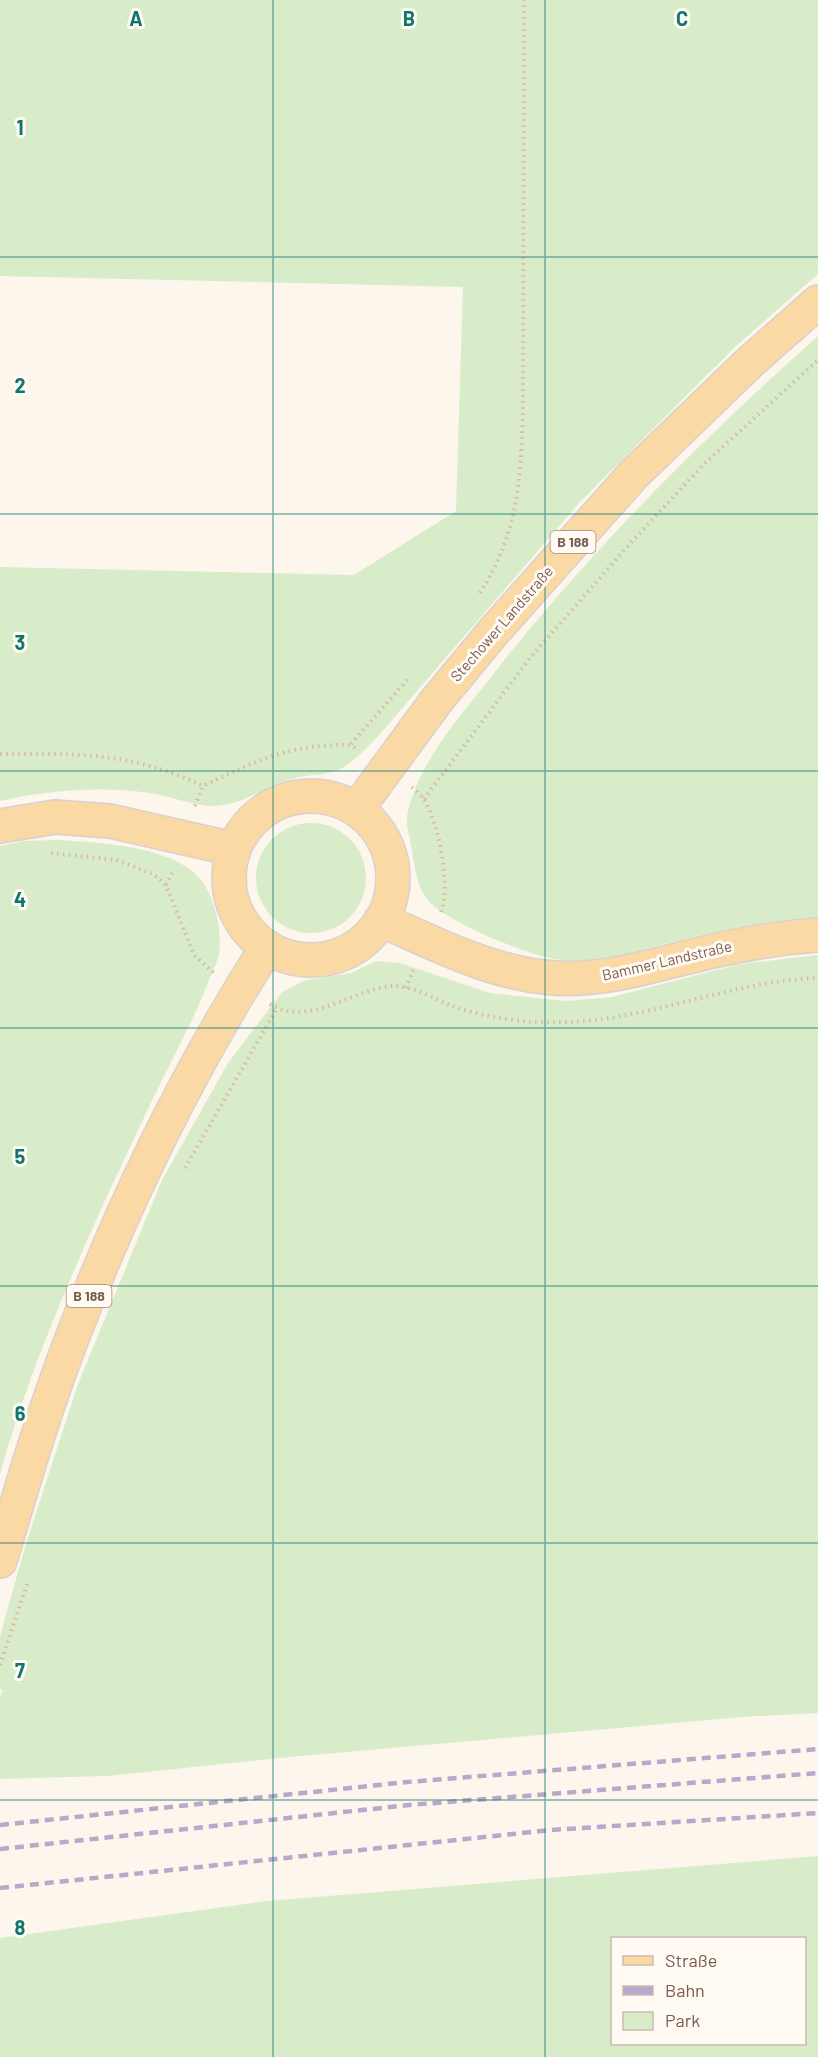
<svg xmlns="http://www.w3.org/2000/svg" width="818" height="2057" font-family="Barlow,sans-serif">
  <rect width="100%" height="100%" fill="#fdf6ec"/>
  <g fill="#d8ecc9" fill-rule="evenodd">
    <path d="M 0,0 L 818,0 L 818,274 L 735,347 L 580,502 L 380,734 C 370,744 359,757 347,765 C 330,777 313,773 295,778 C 266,786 239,808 208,806 C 189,804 170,796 150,793 C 102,786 48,790 0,801 L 0,567 L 354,575 L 456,511 L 463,287 L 0,276 Z"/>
    <path d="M 818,336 L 818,918 C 769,920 720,930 672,942 C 633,952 596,965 555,959 C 527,955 444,921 427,899 C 416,885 414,861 411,845 C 409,833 405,824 408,811 C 421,759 459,718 491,677 C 588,553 701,440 818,336 Z"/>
    <circle cx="311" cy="878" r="55"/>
    <path d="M 60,840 C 103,843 188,846 208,891 C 217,910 222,933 219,953 C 218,963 211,973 208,983 C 191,1026 168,1067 148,1109 C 92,1227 35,1349 0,1474 L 0,846 L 23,841 Z"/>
    <polygon points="818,955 818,1713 742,1717 290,1757 107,1776 0,1779 0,1698 3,1690 0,1689 0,1636 25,1547 78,1384 162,1180 228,1063 282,992 306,980 351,973 376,961 400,963 490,993 566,1001 612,997 740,964"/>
    <path d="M 818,1856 L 818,2057 L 0,2057 L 0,1938 L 267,1901 ZM 612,1938 L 804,1938 L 804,2044 L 612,2044 Z"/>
  </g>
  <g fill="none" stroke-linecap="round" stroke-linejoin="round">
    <g stroke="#dad1cd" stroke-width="36">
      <g id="major">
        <circle cx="311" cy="878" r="82"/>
        <polyline points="357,809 437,700 495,630 634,474 749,363 818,302"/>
        <polyline points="0,826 55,817 110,821 233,849"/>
        <path d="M 381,920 C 434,943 487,971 544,977 C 594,983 640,969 688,957 C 731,946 774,938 818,935"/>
        <path d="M 0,1561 C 23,1483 46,1404 76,1328 C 127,1196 191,1066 267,947"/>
      </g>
    </g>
    <g stroke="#d9b8a5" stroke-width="4" stroke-dasharray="1.5 4.5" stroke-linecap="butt">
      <path d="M 480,593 C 519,530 520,484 523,413 L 524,0"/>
      <polyline points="351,744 408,679"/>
      <path d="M 0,754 C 80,754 128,751 203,786"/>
      <path d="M 412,787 C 416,791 422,796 425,801 C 439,824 451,888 441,912"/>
      <polyline points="424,799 530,658 627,547 705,463 818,360"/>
      <path d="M 195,806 L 203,786 C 243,767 278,749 323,746 C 336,745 348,742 359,750"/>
      <polyline points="51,853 116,860 153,874 166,885 194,955 214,973"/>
      <polyline points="166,885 174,870"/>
      <polyline points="406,988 413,970"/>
      <path d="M 270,1004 C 310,1028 352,989 392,986 C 412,985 434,999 452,1006 C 487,1018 527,1024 564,1022 C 651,1020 731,981 818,978"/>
      <polyline points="185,1168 277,1008"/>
      <polyline points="0,1665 28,1581"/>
    </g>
    <use href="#major" stroke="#fbd9a5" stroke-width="33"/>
    <g stroke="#b9a8c9" stroke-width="4.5" stroke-dasharray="9 6" stroke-linecap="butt">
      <polyline points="0,1825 407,1782 818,1749"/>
      <polyline points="0,1849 409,1805 818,1773"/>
      <polyline points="0,1888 551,1830 818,1813"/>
    </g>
  </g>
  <path fill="none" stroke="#0f766e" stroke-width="1.5" stroke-opacity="0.55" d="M 273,0 L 273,2057M 545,0 L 545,2057M 0,257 L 818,257M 0,514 L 818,514M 0,771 L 818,771M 0,1028 L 818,1028M 0,1286 L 818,1286M 0,1543 L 818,1543M 0,1800 L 818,1800"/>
  <g text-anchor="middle" stroke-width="6" stroke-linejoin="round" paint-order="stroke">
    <g fill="#fffaf3" stroke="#a28b7f" stroke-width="1.5">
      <rect x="550.5" y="531" width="45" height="22" rx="4.5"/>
      <rect x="66.5" y="1285" width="45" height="22" rx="4.5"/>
    </g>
    <g font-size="14" font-weight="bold" fill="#7a5c4d">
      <text x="573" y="547">B 188</text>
      <text x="89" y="1301">B 188</text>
    </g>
    <g font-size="15" fill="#7a5c4d" stroke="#fffaf3">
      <text transform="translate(502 624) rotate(-49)" y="5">Stechower Landstraße</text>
      <text transform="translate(667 961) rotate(-13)" y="5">Bammer Landstraße</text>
    </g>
  </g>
  <g font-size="20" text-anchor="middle" font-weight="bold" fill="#0f766e" stroke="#fffaf3" stroke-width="6" stroke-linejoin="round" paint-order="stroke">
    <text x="136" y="26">A</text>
    <text x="409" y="26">B</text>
    <text x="682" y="26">C</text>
    <text x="20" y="135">1</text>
    <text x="20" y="393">2</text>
    <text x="20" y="650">3</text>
    <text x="20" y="907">4</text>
    <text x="20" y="1164">5</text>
    <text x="20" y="1421">6</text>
    <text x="20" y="1678">7</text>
    <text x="20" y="1935">8</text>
  </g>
  <rect x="611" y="1937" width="195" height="108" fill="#fffaf3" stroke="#cabbb1" stroke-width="1.5"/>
  <rect x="623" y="1956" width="30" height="9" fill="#fbd9a5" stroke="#cabbb1" stroke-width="1.5"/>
  <text x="665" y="1967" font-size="18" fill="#7a5c4d">Straße</text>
  <rect x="623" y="1986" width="30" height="9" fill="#b9a8c9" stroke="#cabbb1" stroke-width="1.5"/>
  <text x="665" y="1997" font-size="18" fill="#7a5c4d">Bahn</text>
  <rect x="623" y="2012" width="30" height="18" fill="#d8ecc9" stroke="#cabbb1" stroke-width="1.5"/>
  <text x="665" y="2027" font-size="18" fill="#7a5c4d">Park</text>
</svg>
